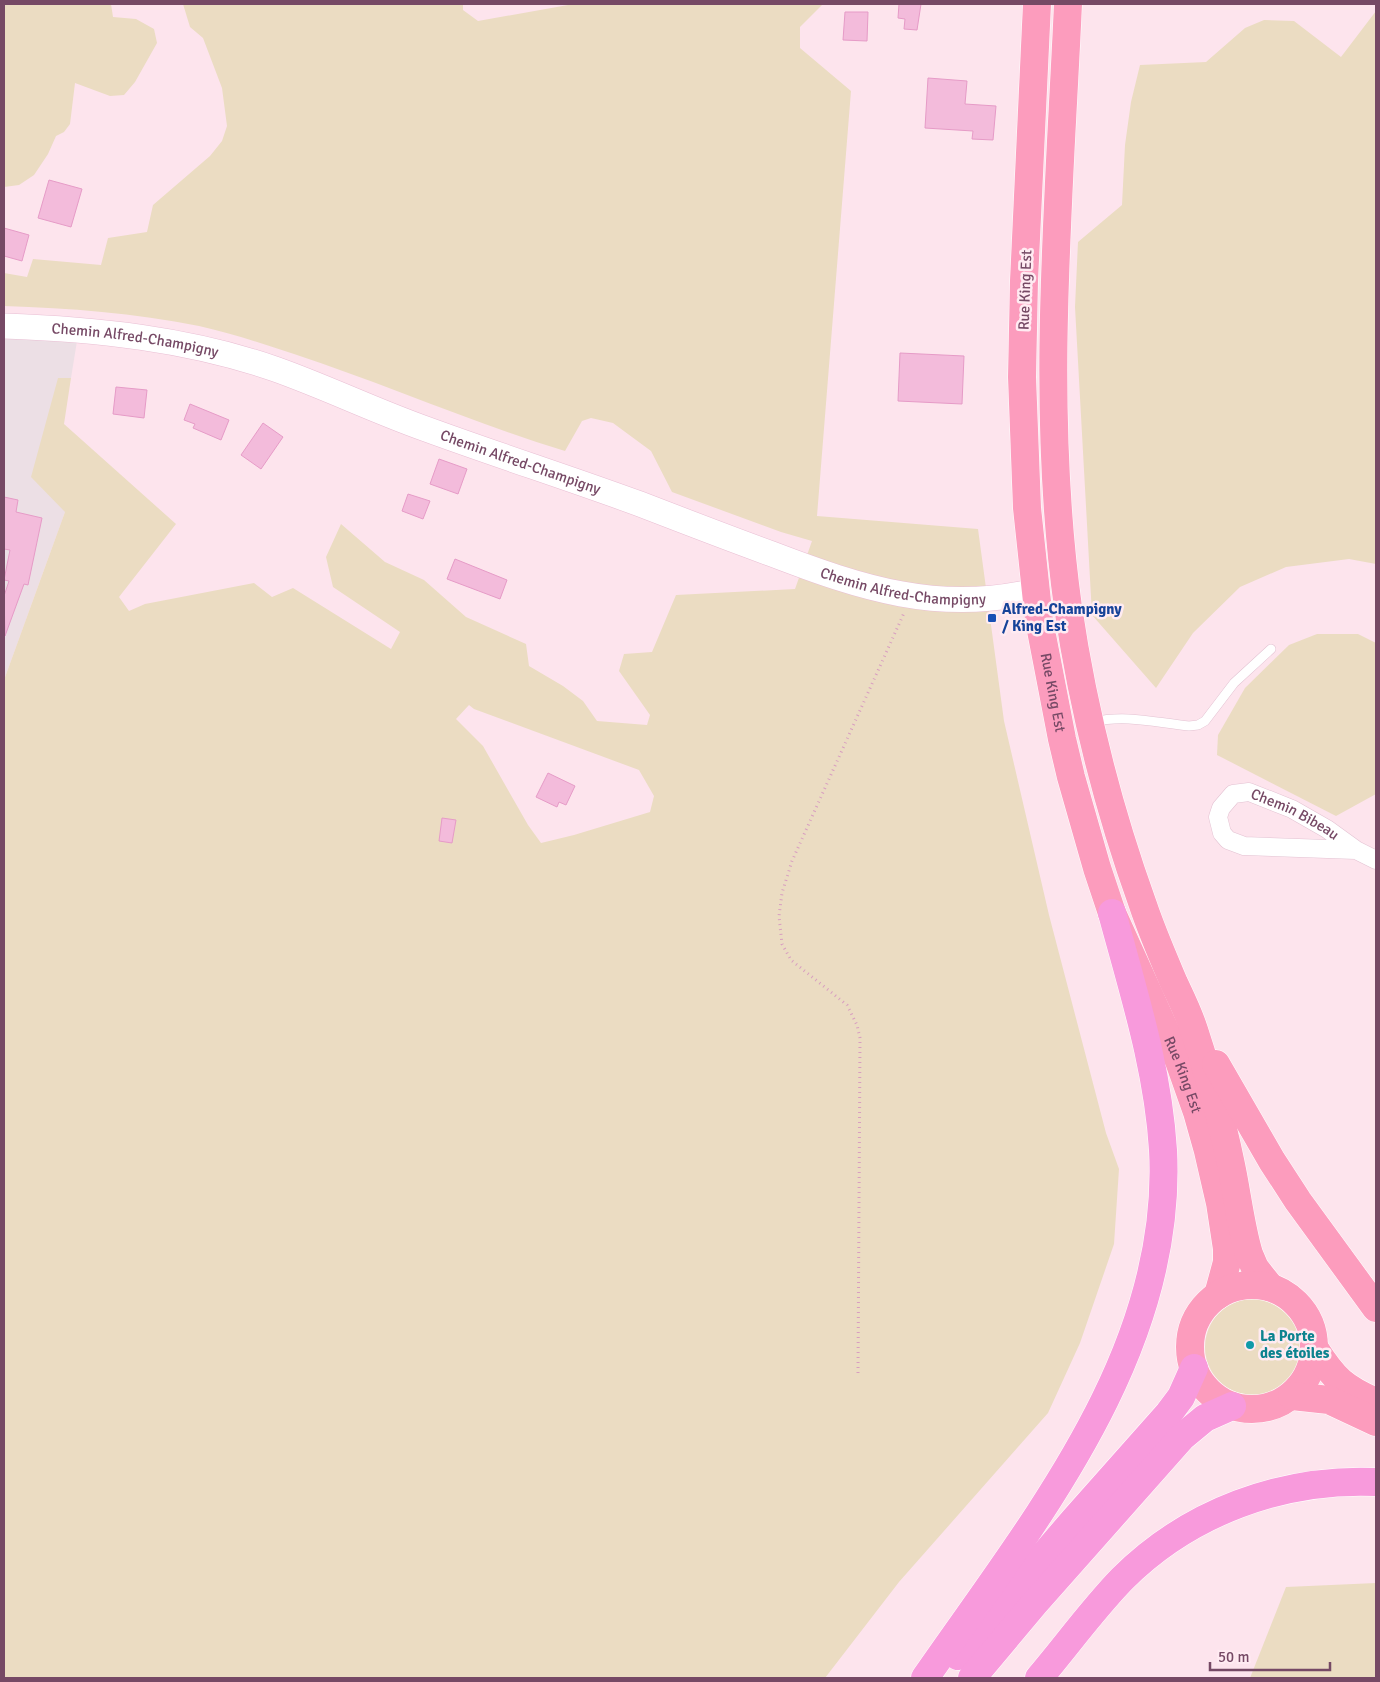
<svg xmlns="http://www.w3.org/2000/svg" width="1380" height="1682" font-family="Signika,sans-serif">
  <rect width="100%" height="100%" fill="#fde4ed"/>
  <polygon fill="#ecdfe5" points="4,337 77,341 71,378 58,378 65,512 4,680"/>
  <g fill="#ebdcc2" fill-rule="evenodd">
    <polygon points="4,4 111,4 113,17 136,19 154,29 157,43 135,82 124,95 110,96 75,83 70,124 64,132 56,136 48,154 34,175 19,185 4,187"/>
    <path d="M 183,4 L 463,4 L 463,10 L 478,21 L 568,5 L 569,4 L 883,4 L 883,5 L 822,5 L 800,27 L 800,48 L 851,91 L 817,516 L 978,529 L 1004,721 L 1049,915 L 1106,1133 L 1119,1169 L 1114,1244 L 1080,1343 L 1048,1413 L 899,1582 L 825,1678 L 4,1678 L 4,680 L 65,512 L 31,477 L 58,378 L 71,378 L 64,424 L 176,524 L 119,597 L 129,611 L 145,604 L 254,583 L 272,597 L 293,588 L 391,649 L 400,632 L 333,587 L 326,557 L 341,524 L 385,562 L 424,580 L 466,617 L 526,644 L 529,666 L 563,686 L 583,701 L 597,721 L 647,725 L 650,715 L 619,671 L 624,654 L 652,652 L 676,595 L 795,589 L 812,541 L 781,532 L 672,492 L 651,451 L 613,423 L 591,418 L 582,421 L 565,451 C 473,423 385,384 294,354 C 263,344 231,333 199,326 C 134,313 70,308 4,306 L 4,273 L 27,277 L 33,259 L 101,265 L 108,238 L 147,232 L 153,205 L 210,156 L 222,141 L 227,126 L 222,88 L 203,38 L 190,27 ZM 469,705 L 474,709 L 639,770 L 654,796 L 650,812 L 574,835 L 541,843 L 528,825 L 483,746 L 456,719 Z"/>
    <polygon points="1376,11 1376,564 1349,559 1286,567 1240,587 1193,633 1156,688 1092,615 1075,307 1078,242 1122,205 1125,145 1131,102 1140,65 1206,62 1245,28 1264,20 1294,21 1341,57"/>
    <polygon points="1317,634 1358,634 1376,643 1376,794 1336,816 1217,755 1218,735 1245,688 1289,645"/>
    <circle cx="1253" cy="1347" r="48"/>
    <polygon points="1376,1583 1376,1678 1250,1678 1286,1587"/>
  </g>
  <g fill="#f3bbdb" stroke="#e69bc7">
    <polygon points="899,4 921,4 917,30 904,29 905,19 898,18"/>
    <polygon points="845,12 868,12 867,41 843,40"/>
    <polygon points="928,78 967,81 965,104 996,106 993,140 972,139 973,131 925,128"/>
    <polygon points="49,180 82,189 71,227 38,218"/>
    <polygon points="4,228 29,235 22,261 4,256"/>
    <polygon points="900,353 964,356 962,404 898,401"/>
    <polygon points="116,387 147,390 144,418 113,414"/>
    <polygon points="190,404 229,420 221,440 193,428 195,424 184,420"/>
    <polygon points="263,423 283,437 261,469 241,455"/>
    <polygon points="439,459 467,469 458,494 430,484"/>
    <polygon points="408,494 430,501 423,519 402,511"/>
    <polygon points="4,497 18,500 16,512 42,518 28,585 24,584 5,636 4,596 9,581 4,580 10,550 4,549"/>
    <polygon points="455,559 507,580 500,599 447,579"/>
    <polygon points="548,773 575,786 566,805 559,802 557,807 536,797"/>
    <polygon points="442,818 456,820 452,843 439,841"/>
  </g>
  <g fill="none" stroke-linecap="round" stroke-linejoin="round">
    <g stroke="#e3c2d2" stroke-width="10">
      <path id="lane" d="M 1093,722 C 1126,714 1157,723 1189,726 L 1198,725 L 1205,721 L 1234,683 L 1271,649"/>
    </g>
    <g stroke="#e3c2d2" stroke-width="19">
      <g id="street">
        <path id="s1" d="M 1356,850 L 1244,846 L 1228,840 L 1222,833 L 1218,817 L 1221,808 L 1233,794 L 1249,792 L 1292,809 L 1327,829 L 1356,850 L 1376,860"/>
      </g>
    </g>
    <g stroke="#e9bfd4" stroke-width="26">
      <g id="secondary">
        <path id="s2" d="M 4,326 C 95,329 189,339 275,369 C 326,387 375,411 426,429 C 497,455 569,478 640,504 C 684,521 728,538 772,554 C 861,588 939,614 1035,591"/>
      </g>
    </g>
    <g stroke="#fff" stroke-width="29">
      <g id="primary">
        <path id="s3" d="M 1037,4 L 1024,281 L 1022,377 L 1027,508 L 1039,620 L 1062,739 L 1071,777 L 1097,868 L 1112,913 L 1179,1061 L 1197,1112 L 1208,1151 L 1220,1203 L 1227,1249 L 1227,1262 L 1218,1295"/>
        <path d="M 1068,4 C 1059,204 1040,407 1068,607 C 1083,709 1108,808 1143,905 C 1152,932 1163,957 1174,983 C 1181,998 1189,1014 1194,1030 C 1208,1073 1221,1116 1230,1160 C 1237,1191 1240,1224 1249,1254 L 1255,1268 L 1270,1287"/>
        <polyline points="1216,1064 1272,1161 1298,1201 1376,1308"/>
        <circle cx="1252" cy="1347" r="62"/>
        <path d="M 1315,1349 C 1334,1379 1344,1388 1376,1402"/>
        <polyline points="1292,1396 1329,1400 1376,1422"/>
      </g>
    </g>
    <g stroke="#fff" stroke-width="29">
      <g id="highway">
        <polyline points="958,1656 1074,1520 1169,1413 1181,1397 1194,1368"/>
        <path d="M 925,1678 C 1033,1522 1174,1352 1163,1150 C 1158,1068 1133,991 1112,913"/>
        <polyline points="972,1678 1034,1604 1182,1437 1205,1418 1232,1406"/>
        <path d="M 1039,1678 C 1067,1645 1092,1610 1122,1579 C 1189,1512 1282,1478 1376,1482"/>
      </g>
    </g>
    <polyline stroke="#d89ec0" stroke-width="3" stroke-dasharray="1 4" stroke-linecap="butt" points="858,1373 860,1038 857,1025 847,1005 791,960 782,944 779,916 782,893 792,861 904,613"/>
    <use href="#lane" stroke="#fff" stroke-width="9"/>
    <use href="#street" stroke="#fff" stroke-width="18"/>
    <use href="#secondary" stroke="#fff" stroke-width="25"/>
    <use href="#primary" stroke="#fc9cbd" stroke-width="28"/>
    <use href="#highway" stroke="#f89adc" stroke-width="28"/>
  </g>
  <rect fill="#1a4fb4" stroke="#ffebf2" stroke-width="2" x="987" y="613" width="10" height="10" rx="2.5"/>
  <circle fill="#0f9aa8" stroke="#ffebf2" stroke-width="2" cx="1250" cy="1345" r="5"/>
  <g text-anchor="middle" stroke-width="5" stroke-linejoin="round" paint-order="stroke">
    <g font-size="15" fill="#764965" stroke="#ffebf2">
      <text transform="translate(1025 290) rotate(-88)" y="5">Rue King Est</text>
      <text dy="5" stroke="none"><textPath href="#s2" startOffset="132">Chemin Alfred-Champigny</textPath></text>
      <text dy="5" stroke="none"><textPath href="#s2" startOffset="538">Chemin Alfred-Champigny</textPath></text>
      <text dy="5" stroke="none"><textPath href="#s2" startOffset="942">Chemin Alfred-Champigny</textPath></text>
      <text dy="5" stroke="none"><textPath href="#s3" startOffset="691">Rue King Est</textPath></text>
      <text dy="5" stroke="none"><textPath href="#s1" startOffset="250">Chemin Bibeau</textPath></text>
      <text dy="5" stroke="none"><textPath href="#s3" startOffset="1096">Rue King Est</textPath></text>
    </g>
    <g font-size="15" font-weight="bold" fill="#164399" stroke="#ffebf2" text-anchor="start">
      <text x="1002" y="614">Alfred-Champigny<tspan x="1002" dy="17">/ King Est</tspan></text>
    </g>
    <g font-size="15" font-weight="bold" fill="#0d838f" stroke="#ffebf2" text-anchor="start">
      <text x="1260" y="1341">La Porte<tspan x="1260" dy="17">des étoiles</tspan></text>
    </g>
  </g>
  <rect width="1380" height="1682" fill="none" stroke="#764965" stroke-width="10"/>
  <path d="M1210 1662v8h120v-8" fill="none" stroke="#764965" stroke-width="2.5"/>
  <text x="1218" y="1662" font-size="15" fill="#764965" stroke="#ffebf2" stroke-width="4" paint-order="stroke">50 m</text>
</svg>
